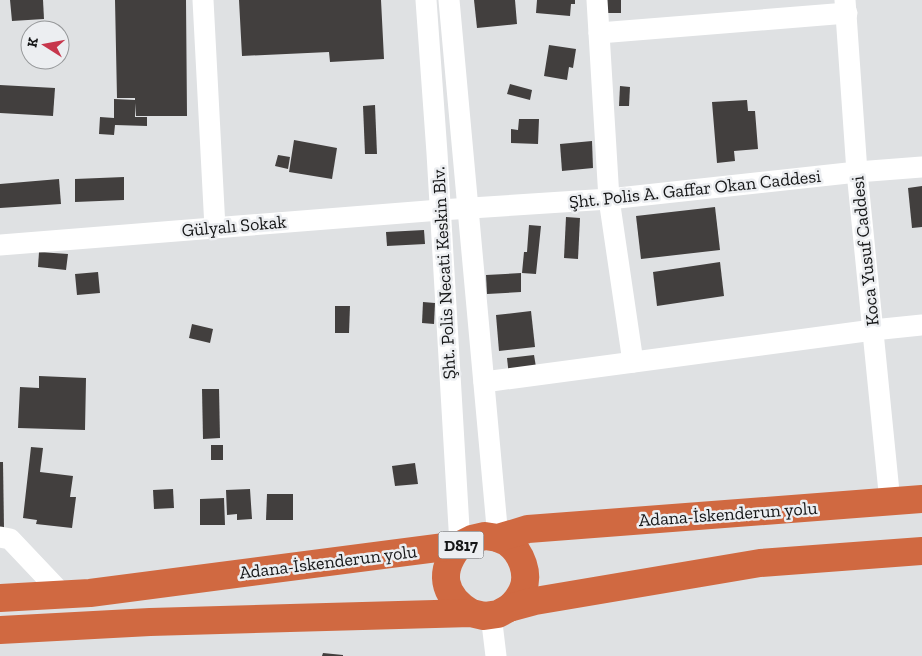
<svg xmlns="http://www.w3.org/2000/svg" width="922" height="656" font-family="'Zilla Slab',serif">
  <rect width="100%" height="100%" fill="#dfe1e3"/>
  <g fill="#423f3e">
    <polygon points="10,0 43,0 44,19 12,21"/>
    <polygon points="115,0 186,0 187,116 136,116 135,103 135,117 147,117 147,126 115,125 114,135 99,134 100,117 114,118 114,99 135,100 135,98 117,98"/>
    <polygon points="239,0 381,0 384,59 330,62 329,52 242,56"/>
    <polygon points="474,0 515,0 517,24 477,28"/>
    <polygon points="537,0 575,0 575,4 571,4 570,16 536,13"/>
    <rect x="606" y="0" width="15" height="13"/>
    <polygon points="549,45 576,49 573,68 569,67 567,80 544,76"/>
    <polygon points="510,84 532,90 530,100 507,94"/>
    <polygon points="0,85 55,88 53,116 0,113"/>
    <polygon points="620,86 630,87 629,106 619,106"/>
    <polygon points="747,100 748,111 755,111 758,149 734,151 735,161 717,163 712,102"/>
    <polygon points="375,105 377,154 365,154 363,106"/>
    <polygon points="519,119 539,119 538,144 511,143 511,129 518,130"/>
    <polygon points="294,140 337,148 332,179 289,172"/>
    <polygon points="592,141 593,168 562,171 560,144"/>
    <polygon points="278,155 290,157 288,169 275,166"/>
    <polygon points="124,177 124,200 75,202 75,179"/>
    <polygon points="59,179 61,204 0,208 0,184"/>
    <polygon points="922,186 922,227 912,228 908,188"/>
    <polygon points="715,207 720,250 641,259 636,216"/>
    <polygon points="566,217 580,218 578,259 564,258"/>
    <polygon points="529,225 541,226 536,274 522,273 524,252 527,252"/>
    <polygon points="424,230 425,244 387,246 386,232"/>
    <polygon points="39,252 68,254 66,270 38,267"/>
    <polygon points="720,262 724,296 657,306 653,272"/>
    <polygon points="98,272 100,293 77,295 75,274"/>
    <polygon points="521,273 521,292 487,294 486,275"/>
    <polygon points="423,302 435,303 434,324 422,323"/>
    <polygon points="335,306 350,306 349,333 335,333"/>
    <polygon points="531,311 535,347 499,351 496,315"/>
    <polygon points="192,324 213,329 210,343 189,338"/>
    <polygon points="534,355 537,373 509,376 507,358"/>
    <polygon points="39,376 86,378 85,430 18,428 20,387 39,388"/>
    <polygon points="202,389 219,389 220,438 203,439"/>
    <rect x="211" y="445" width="12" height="15"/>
    <polygon points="31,447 43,448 40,472 73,476 70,497 76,497 72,528 36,524 37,520 23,518"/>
    <polygon points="0,462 3,462 4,528 0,528"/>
    <polygon points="415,463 418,484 395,486 392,466"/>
    <polygon points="173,489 174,508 154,509 153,490"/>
    <polygon points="250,489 252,519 237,520 237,514 227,515 226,490"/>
    <polygon points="267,494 293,494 293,520 266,520"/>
    <polygon points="224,498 225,525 200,525 200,499"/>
    <polygon points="323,653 343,655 343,656 322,656"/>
  </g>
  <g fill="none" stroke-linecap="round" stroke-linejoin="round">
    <g stroke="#fff" stroke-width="21">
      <polyline points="203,0 215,228"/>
      <polyline points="426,0 437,153 460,545"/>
      <polyline points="449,0 498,538"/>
      <polyline points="597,0 609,199 633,362"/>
      <polyline points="845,0 857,172 890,502"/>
      <polyline points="599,33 847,13"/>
      <polyline points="0,245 440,210 609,199 857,172 922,167"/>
      <polyline points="484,382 873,330 922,325"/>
      <polyline points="0,537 10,539 63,595"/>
      <polyline points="491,615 496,656"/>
    </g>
    <g stroke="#d06941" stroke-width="28">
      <path d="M 498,538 C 501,540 505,541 508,543 C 522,553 529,574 523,589 C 520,597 515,603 509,608"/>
      <path d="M 460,545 C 438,571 442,595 471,613"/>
      <polyline points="0,598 90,593 460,545 472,539 485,536 498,538 528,529 922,499"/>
      <polyline points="0,630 150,622 471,613 484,616 498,614 509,608 535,601 760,563 922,551"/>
    </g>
  </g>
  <g text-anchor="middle" stroke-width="5" stroke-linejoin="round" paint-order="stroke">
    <rect fill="#eceef1" stroke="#565758" stroke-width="1" x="438.5" y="531.5" width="45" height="27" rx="4"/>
    <g font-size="16" font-weight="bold" fill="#151617">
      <text x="461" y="551">D817</text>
    </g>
    <g font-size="18" fill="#151617" stroke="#eceef1">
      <text transform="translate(695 189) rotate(-6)" y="6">Şht. Polis A. Gaffar Okan Caddesi</text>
      <text transform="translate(234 226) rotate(-5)" y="6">Gülyalı Sokak</text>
      <text transform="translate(865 251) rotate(-96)" y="6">Koca Yusuf Caddesi</text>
      <text transform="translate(444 273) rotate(-93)" y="6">Şht. Polis Necati Keskin Blv.</text>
      <text transform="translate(728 514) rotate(-4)" y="6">Adana-İskenderun yolu</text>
      <text transform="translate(328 562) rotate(-7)" y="6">Adana-İskenderun yolu</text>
    </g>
  </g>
  <g transform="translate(45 45) rotate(281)"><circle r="24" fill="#eceef1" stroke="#96989a"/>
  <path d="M0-4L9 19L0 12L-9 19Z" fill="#c7364c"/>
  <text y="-8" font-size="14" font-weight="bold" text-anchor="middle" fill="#151617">K</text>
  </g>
</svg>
